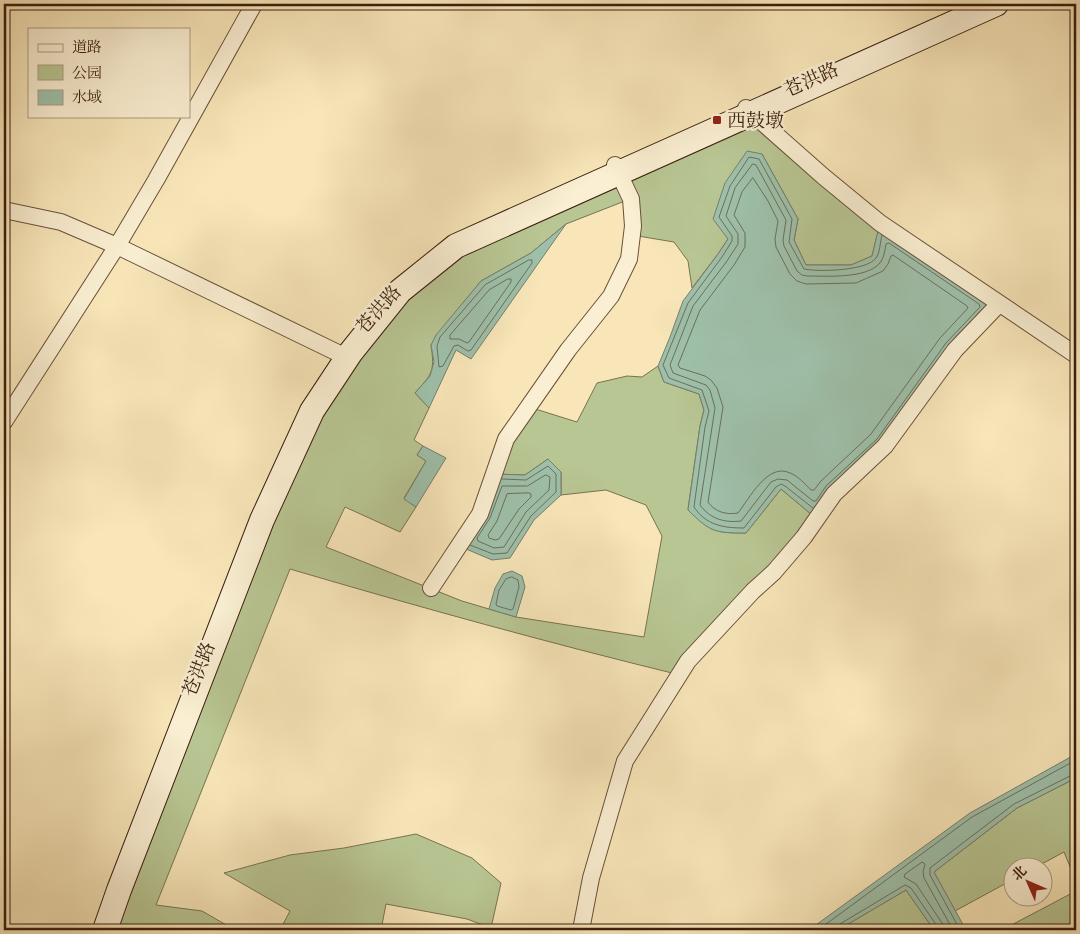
<svg xmlns="http://www.w3.org/2000/svg" width="1080" height="934" font-family="Alegreya,'Noto Serif SC',serif">
  <rect width="100%" height="100%" fill="#f8e6b9"/>
  <filter id="stains"><feTurbulence type="fractalNoise" baseFrequency=".004" numOctaves="4"/><feColorMatrix values="0 0 0 0 .2 0 0 0 0 .09 0 0 0 0 .02 0 0 0 .5 -.17"/></filter>
  <radialGradient id="worn" r=".72"><stop offset=".6" stop-color="#630" stop-opacity="0"/><stop offset="1" stop-color="#630" stop-opacity=".3"/></radialGradient>
  <g fill="#b8c693" stroke="#7a7250">
    <path d="M 746,108 L 880,223 L 872,256 L 851,265 L 806,265 L 794,240 L 798,219 L 762,154 L 728,239 L 718,254 L 692,288 L 688,261 L 674,242 L 632,235 L 630,199 L 566,224 L 531,253 L 481,281 L 431,345 C 435,372 432,374 415,393 L 429,408 L 414,440 L 423,446 L 417,455 L 426,461 L 404,498 L 416,507 L 400,532 L 345,507 L 326,547 L 462,601 L 516,617 L 644,637 L 662,536 L 646,505 L 606,490 L 561,495 L 561,472 L 548,459 L 525,475 L 494,474 L 529,407 L 577,422 L 597,383 L 627,376 L 642,377 L 658,366 L 664,382 L 699,394 L 704,410 L 700,426 L 688,509 C 710,532 715,533 746,533 L 781,489 L 817,519 L 680,675 C 549,643 419,607 290,569 L 156,905 L 202,911 L 235,930 L 99,930 L 253,526 L 394,287 Z"/>
    <polygon points="1076,778 1076,881 1064,852 1038,866 1012,866 1012,880 955,911 934,872 1017,808"/>
    <polygon points="416,834 472,858 501,883 491,928 467,919 386,904 381,930 349,930 321,925 319,930 280,930 290,911 224,873 290,855 344,848"/>
    <polygon points="906,890 934,930 838,930"/>
    <polygon points="1076,891 1076,930 1002,930"/>
  </g>
  <g fill="#9ec0aa" stroke="#767f6b">
    <path d="M 747,151 L 762,154 L 798,219 L 794,240 L 806,265 L 851,265 L 872,256 L 880,223 L 999,304 L 817,519 L 781,489 L 746,533 C 715,533 710,532 688,510 L 700,426 L 704,410 L 699,394 L 664,382 L 658,366 L 670,337 L 683,301 L 718,254 L 728,239 L 713,219 L 725,183 Z"/>
    <polygon points="566,224 471,359 456,350 429,408 415,393 430,376 434,362 431,345 436,335 481,281 531,253"/>
    <polygon points="423,446 446,458 416,507 404,499 426,461 417,455"/>
    <polygon points="548,459 561,472 561,495 534,520 510,558 492,560 459,546 494,474 525,475"/>
    <polygon points="512,571 522,576 525,587 516,617 489,609 495,588 503,574"/>
    <polygon points="1076,754 1076,778 1017,808 934,872 966,930 934,930 906,890 838,930 809,930 970,813"/>
  </g>
  <g fill="none" stroke-linecap="round" stroke-linejoin="round">
    <g stroke="#6c6f5c" stroke-width="1">
      <path d="M 753,164 L 756,165 L 786,220 L 783,240 L 784,246 L 797,271 L 802,275 L 807,276 C 827,276 866,279 880,263 C 884,258 885,250 886,244 L 889,243 L 979,304 L 980,307 L 946,343 L 877,439 L 826,486 L 816,501 L 813,501 L 787,480 L 778,479 L 771,482 L 741,521 C 725,523 710,519 700,505 L 715,408 L 710,390 L 706,385 L 673,373 L 670,365 L 693,306 L 727,261 L 738,244 L 738,234 L 726,216 L 735,188 Z"/>
      <path d="M 753,178 L 768,201 L 778,221 L 775,239 L 776,247 L 790,274 L 797,281 L 806,284 L 856,283 L 883,271 L 888,264 L 891,256 L 893,255 L 967,306 L 968,308 L 940,338 L 871,434 L 821,481 L 814,490 L 811,490 C 805,484 798,476 790,473 C 768,462 749,499 738,513 C 726,515 715,512 708,502 L 723,407 L 717,388 L 711,380 L 705,376 L 680,368 L 678,365 L 700,310 L 734,265 L 745,247 L 745,233 L 734,215 L 742,192 Z"/>
      <polygon points="529,260 532,260 532,263 471,350 468,351 458,345 454,346 443,366 439,367 437,346 440,337 485,285"/>
      <polygon points="508,279 511,279 511,282 469,342 467,343 459,339 450,339 450,335 489,290"/>
      <polygon points="546,475 550,477 549,490 526,512 504,547 494,548 478,541 477,538 490,518 502,486 527,486"/>
      <polygon points="529,493 531,494 531,497 519,509 499,539 495,540 489,538 488,535 497,521 507,494"/>
      <path d="M 813,508 L 785,486 L 781,484 L 776,487 L 744,528 C 723,528 706,525 694,507 L 705,427 L 709,411 L 702,390 L 669,378 L 663,365 L 688,303 L 722,257 L 732,241 L 732,236 L 719,217 L 730,186 L 749,157 L 759,159 L 792,219 L 789,242 L 804,269 C 818,272 867,271 876,258 C 880,253 880,242 882,235"/>
      <polyline points="470,545 493,554 507,553 531,516 556,492 556,474 548,466 526,480 502,479"/>
      <polygon points="512,577 518,580 519,587 513,609 511,610 497,606 496,604 499,590 506,579"/>
      <polyline points="818,930 972,817 1076,760"/>
      <polyline points="837,930 840,924 905,885 911,888 937,926 937,930"/>
      <polyline points="944,930 942,923 916,884 904,877 905,874 922,862 925,864 923,872 924,878 953,930"/>
      <polyline points="960,930 930,875 930,868 1014,804 1072,775 1076,774"/>
    </g>
    <g stroke="#6a5038" stroke-width="18">
      <g id="street">
        <polyline points="746,108 824,177 880,223 1076,355"/>
        <polyline points="4,210 61,222 117,246 340,354"/>
        <polyline points="4,422 117,246 156,180 254,4"/>
        <polyline points="431,588 480,514 506,439 568,350 611,296 629,259 633,226 631,199 615,165"/>
        <polyline points="581,930 591,878 625,761 688,661 753,591 774,572 804,537 834,494 885,446 955,350 999,304"/>
      </g>
    </g>
    <g stroke="#3b1e0d" stroke-width="26">
      <polyline id="secondary" points="105,930 119,890 262,520 312,411 351,352 400,291 456,246 996,4"/>
    </g>
    <use href="#street" stroke="#faefd2" stroke-width="16"/>
    <use href="#secondary" stroke="#faefd2" stroke-width="24"/>
  </g>
  <rect fill="#8f2418" stroke="#faefd2" stroke-width="2" x="712" y="115" width="10" height="10" rx="2.5"/>
  <g text-anchor="middle" stroke-width="5" stroke-linejoin="round" paint-order="stroke">
    <g font-size="19" fill="#3b1e0d" stroke="#faefd2">
      <text transform="translate(811 79) rotate(-24)" y="7">苍洪路</text>
      <text transform="translate(378 309) rotate(-49)" y="7">苍洪路</text>
      <text transform="translate(198 669) rotate(-69)" y="7">苍洪路</text>
    </g>
    <g font-size="19" fill="#3b1e0d" stroke="#faefd2" text-anchor="start">
      <text x="727" y="127">西鼓墩</text>
    </g>
  </g>
  <rect width="1080" height="934" fill="none" stroke="#f8e6b9" stroke-width="20"/>
  <rect x="5" y="5" width="1070" height="924" fill="none" stroke="#3b1e0d" stroke-width="2.5"/>
  <rect x="10" y="10" width="1060" height="914" fill="none" stroke="#3b1e0d"/>
  <rect x="28" y="28" width="162" height="90" fill="#faefd2" stroke="#ae9b83"/>
  <rect x="38" y="44" width="25" height="8" fill="#faefd2" stroke="#ae9b83"/>
  <text x="72" y="52" font-size="15" fill="#3b1e0d">道路</text>
  <rect x="38" y="65" width="25" height="15" fill="#b8c693" stroke="#ae9b83"/>
  <text x="72" y="78" font-size="15" fill="#3b1e0d">公园</text>
  <rect x="38" y="90" width="25" height="15" fill="#9ec0aa" stroke="#ae9b83"/>
  <text x="72" y="102" font-size="15" fill="#3b1e0d">水域</text>
  <g transform="translate(1028 882) rotate(315)"><circle r="24" fill="#faefd2" stroke="#ae9b83"/>
  <path d="M0-4L9 19L0 12L-9 19Z" fill="#8f2418"/>
  <text y="-8" font-size="14" font-weight="bold" text-anchor="middle" fill="#3b1e0d">北</text>
  </g>
  <rect width="100%" height="100%" filter="url(#stains)"/>
  <rect width="100%" height="100%" fill="url(#worn)"/>
</svg>
